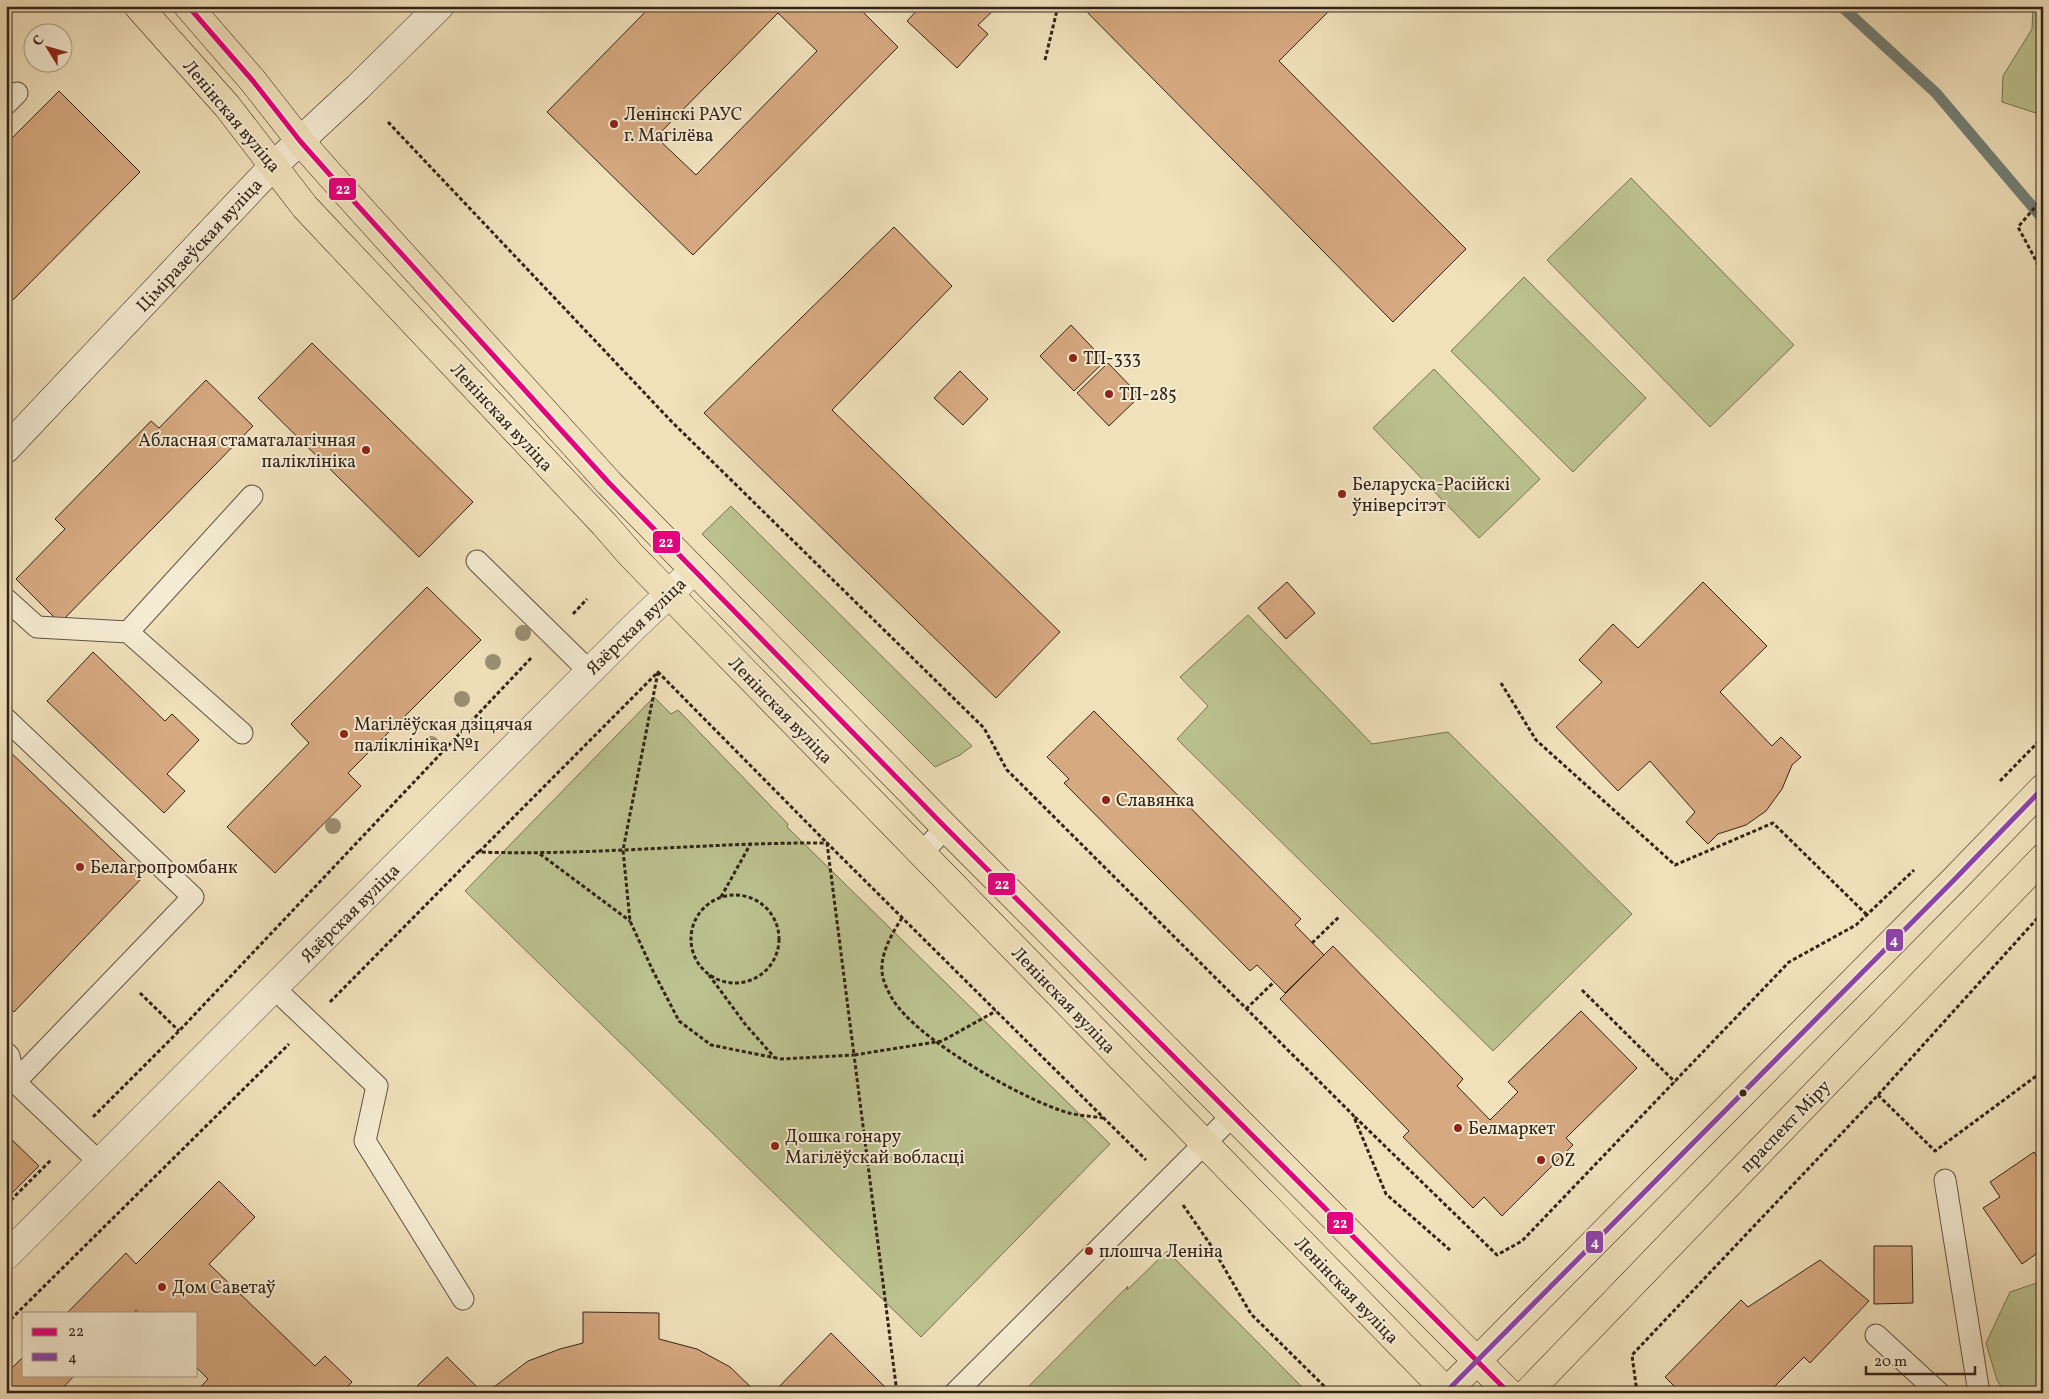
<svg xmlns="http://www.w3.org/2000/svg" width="2049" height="1399" font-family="Vollkorn,serif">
  <rect width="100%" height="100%" fill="#f0e1bb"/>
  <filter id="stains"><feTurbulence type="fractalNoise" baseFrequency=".004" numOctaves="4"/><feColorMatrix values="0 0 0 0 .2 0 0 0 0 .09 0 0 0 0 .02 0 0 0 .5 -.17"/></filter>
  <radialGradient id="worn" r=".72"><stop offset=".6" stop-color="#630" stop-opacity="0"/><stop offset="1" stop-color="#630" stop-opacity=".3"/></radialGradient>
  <g fill="#bbc28f" stroke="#777254">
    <polygon points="2033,6 2043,6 2043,112 2039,114 2002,102 2003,76 2032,29"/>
    <polygon points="1631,178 1794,345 1710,427 1547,260"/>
    <polygon points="1524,277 1646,398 1573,472 1451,351"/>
    <polygon points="1434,369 1540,479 1479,538 1373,428"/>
    <polygon points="731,506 972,746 960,755 935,767 702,534"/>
    <polygon points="1248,615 1372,744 1448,732 1632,914 1493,1051 1177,739 1208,706 1180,677"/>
    <polygon points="654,697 671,714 678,710 788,824 787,827 1110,1144 921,1337 465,891"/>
    <polygon points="1167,1251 1304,1389 1303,1393 1022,1393 1128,1286 1127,1290"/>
    <polygon points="2043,1281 2043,1393 2005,1393 1997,1380 1986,1343 2010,1292"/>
  </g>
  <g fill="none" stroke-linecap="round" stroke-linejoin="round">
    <polyline stroke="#717f77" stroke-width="11" points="1841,6 1936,93 2043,219"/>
  </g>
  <g fill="#d7a981" stroke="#332319" fill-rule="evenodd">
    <path d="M 651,6 L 857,6 L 898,47 L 693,255 L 547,112 ZM 778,13 L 817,51 L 696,175 L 656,137 Z"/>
    <polygon points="921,6 998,6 978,25 988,34 957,68 907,21"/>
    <polygon points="1081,6 1334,6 1279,61 1466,249 1393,322"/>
    <polygon points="59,91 140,172 6,307 6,144"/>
    <polygon points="894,227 952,286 832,410 1060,632 996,698 704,413"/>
    <polygon points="1071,325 1105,361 1074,391 1040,356"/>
    <polygon points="312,343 473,502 419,557 258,398"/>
    <polygon points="1108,363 1140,396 1109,426 1077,393"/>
    <polygon points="960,371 988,399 963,425 934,398"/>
    <polygon points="206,380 253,426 60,623 16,579 65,529 55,519 151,421 159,428"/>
    <polygon points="1287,582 1315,613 1286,639 1258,608"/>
    <polygon points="1703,582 1767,646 1720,692 1772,746 1781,737 1801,757 1792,765 1782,789 1766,811 1746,825 1718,834 1708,844 1686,822 1695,812 1650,761 1618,791 1556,727 1602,682 1579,660 1613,624 1638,648"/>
    <polygon points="427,587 481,640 348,773 361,786 275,873 227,827 309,743 291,724"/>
    <polygon points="93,652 165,721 172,714 199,740 167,774 185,791 164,813 47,701"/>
    <polygon points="1094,711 1301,919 1295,925 1324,955 1285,993 1257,965 1250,971 1064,783 1069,779 1047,757"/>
    <polygon points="6,748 142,878 14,1012 6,1004"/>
    <polygon points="1333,946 1463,1079 1457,1086 1490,1120 1518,1092 1508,1082 1581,1011 1637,1068 1566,1138 1573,1145 1502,1216 1484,1197 1473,1208 1403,1137 1409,1131 1280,999"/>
    <polygon points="6,1134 39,1166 6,1199"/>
    <polygon points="2034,1152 2043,1165 2043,1249 2022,1264 1983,1208 2000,1197 1990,1182"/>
    <polygon points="219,1181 255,1217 209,1264 315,1366 325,1356 352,1382 341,1393 195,1393 208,1379 196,1367 196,1313 139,1313 136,1310 134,1313 67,1313 126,1253 136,1264"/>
    <polygon points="1874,1246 1912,1246 1913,1303 1874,1304"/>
    <polygon points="1820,1260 1869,1301 1810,1363 1804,1357 1772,1389 1776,1393 1681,1393 1665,1377 1741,1300 1748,1307"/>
    <polygon points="583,1312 659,1313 659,1339 697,1349 730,1367 757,1393 486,1393 528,1361 560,1349 583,1343"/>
    <polygon points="831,1333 887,1389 883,1393 773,1393"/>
    <polygon points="24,1356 24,1375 75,1375 58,1393 6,1393 6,1374"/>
    <polygon points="447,1357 483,1393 424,1393 417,1386"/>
    <polygon points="177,1387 182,1393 172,1393"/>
  </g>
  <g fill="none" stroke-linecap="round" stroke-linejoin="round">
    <g stroke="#625242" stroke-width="23">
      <g id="lane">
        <polyline points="6,104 17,93"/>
        <polyline points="477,561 589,671"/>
        <polyline points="6,599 37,627 128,632 242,733"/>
        <polyline points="128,632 252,496"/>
        <polyline points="6,719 193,897 15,1082"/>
        <polyline points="920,854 946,828"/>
        <polyline points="274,988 377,1086 365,1141 463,1299"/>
        <polyline points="6,1053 9,1056 15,1082 100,1163"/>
        <polyline points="1945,1180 1979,1393"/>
        <polyline points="1876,1335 1939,1393"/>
        <polyline points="955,1393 1233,1115"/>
      </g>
    </g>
    <g stroke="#625242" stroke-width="29">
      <polyline id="street" points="6,1256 633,628 694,570"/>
    </g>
    <g stroke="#332319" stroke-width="29">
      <polyline id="secondary" points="6,449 274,165 358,87 440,6"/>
    </g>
    <g stroke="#332319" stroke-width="29">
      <g id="primary">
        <polyline points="138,6 227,106 305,207 604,524 631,555 1448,1393"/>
        <polyline points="188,6 253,81 300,141 331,176 609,483 946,828 1509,1393"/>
        <polyline points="1445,1393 1954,880 2043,788"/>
        <polyline points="1527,1393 2043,858"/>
      </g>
    </g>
    <g stroke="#332319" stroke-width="3" stroke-dasharray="4 2.5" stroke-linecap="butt">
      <polyline points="1045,60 1058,6"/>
      <polyline points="388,122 672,422 984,728 1007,770 1353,1115 1386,1194 1450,1250"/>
      <polyline points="2043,198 2018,227 2040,268 2043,336"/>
      <polyline points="573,614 587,599"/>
      <polyline points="658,672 623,850 630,921 653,971 679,1021 711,1045 781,1059 854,1055 897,1393"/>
      <polyline points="1501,683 1536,740 1675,865 1773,823 1867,915"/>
      <polyline points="2000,781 2043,737"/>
      <polyline points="479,852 658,672 827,843 854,1055 942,1041 996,1011"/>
      <polyline points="540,854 630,921"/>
      <circle cx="735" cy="939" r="44"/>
      <polyline points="721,897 751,843"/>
      <path d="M 902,918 C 891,935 878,957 883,978 C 886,988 892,1000 899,1008 C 927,1044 1025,1101 1069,1113 C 1080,1116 1092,1116 1103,1118"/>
      <polyline points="1312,943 1340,916"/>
      <polyline points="709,975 745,1024 775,1058"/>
      <polyline points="1582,990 1675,1082"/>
      <polyline points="140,993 179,1031"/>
      <path d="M 330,1002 L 478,852 C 595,856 711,842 827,843 L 1146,1160"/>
      <polyline points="1246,1009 1274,982"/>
      <polyline points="1878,1095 1935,1151 2043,1071"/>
      <polyline points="93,1117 179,1031 532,657"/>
      <polyline points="1355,1117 1497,1255 1522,1241 1789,962 1856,925 1914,870"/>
      <polyline points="6,1205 52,1159"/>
      <polyline points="1183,1205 1212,1247 1251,1314 1326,1388"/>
      <polyline points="6,1324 289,1044"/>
      <polyline points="1637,1393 1632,1355 1878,1095 2043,912"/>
    </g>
    <use href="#lane" stroke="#f5ecd3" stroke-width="21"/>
    <use href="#street" stroke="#f5ecd3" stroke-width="28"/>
    <use href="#secondary" stroke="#f5ecd3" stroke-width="28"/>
    <use href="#primary" stroke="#f0e1bb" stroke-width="28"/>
    <g stroke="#f5ecd3" stroke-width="9">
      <polyline id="bus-1" points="188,6 253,81 300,141 331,176 609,483 946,828 1509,1393"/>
    </g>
    <g stroke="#f5ecd3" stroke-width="9">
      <polyline id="bus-2" points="1445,1393 1954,880 2043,788"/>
    </g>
    <use href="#bus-1" stroke="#e5007d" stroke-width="5"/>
    <use href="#bus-2" stroke="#8e44ad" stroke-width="5"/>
  </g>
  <g fill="#9b8e72">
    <circle cx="523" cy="633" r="8"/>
    <circle cx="493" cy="662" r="8"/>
    <circle cx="462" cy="699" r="8"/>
    <circle cx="431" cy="744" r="8"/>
    <circle cx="333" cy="826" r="8"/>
  </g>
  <g fill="#8f2418" stroke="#f5ecd3" stroke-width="2">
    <circle cx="614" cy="124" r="5"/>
    <circle cx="1073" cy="358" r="5"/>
    <circle cx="1109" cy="394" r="5"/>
    <circle cx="366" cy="450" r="5"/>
    <circle cx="1342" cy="494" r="5"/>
    <circle cx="344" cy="734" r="5"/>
    <circle cx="1106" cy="800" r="5"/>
    <circle cx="80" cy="867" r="5"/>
    <circle cx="1458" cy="1128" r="5"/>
    <circle cx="775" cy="1146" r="5"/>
    <circle cx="1541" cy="1160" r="5"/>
    <circle cx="1089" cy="1251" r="5"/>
    <circle cx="162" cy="1287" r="5"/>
  </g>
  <circle fill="#332319" stroke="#f5ecd3" stroke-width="2" cx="1743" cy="1093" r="4.5"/>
  <g text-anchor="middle" stroke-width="4" stroke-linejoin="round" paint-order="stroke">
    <g font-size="18" fill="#332319" stroke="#f5ecd3" text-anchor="start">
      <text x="624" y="120">Ленінскі РАУС<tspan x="624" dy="21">г. Магілёва</tspan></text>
      <text x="1083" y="364">ТП-333</text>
      <text x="1119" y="400">ТП-285</text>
      <text x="356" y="446" text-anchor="end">Абласная стаматалагічная<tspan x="356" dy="21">паліклініка</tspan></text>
      <text x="1352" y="490">Беларуска-Расійскі<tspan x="1352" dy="21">ўніверсітэт</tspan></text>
      <text x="354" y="730">Магілёўская дзіцячая<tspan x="354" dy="21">паліклініка №1</tspan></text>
      <text x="1116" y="806">Славянка</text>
      <text x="90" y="873">Белагропромбанк</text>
      <text x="1468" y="1134">Белмаркет</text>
      <text x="785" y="1142">Дошка гонару<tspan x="785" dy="21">Магілёўскай вобласці</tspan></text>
      <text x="1551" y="1166">OZ</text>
      <text x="1099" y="1257">плошча Леніна</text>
      <text x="172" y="1293">Дом Саветаў</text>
    </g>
    <g font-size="18" fill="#332319" stroke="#f5ecd3">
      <text transform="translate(232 116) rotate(50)" y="6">Ленінская вуліца</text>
      <text transform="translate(199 245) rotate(-47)" y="6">Ціміразеўская вуліца</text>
      <text transform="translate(502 417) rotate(47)" y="6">Ленінская вуліца</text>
      <text transform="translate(636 626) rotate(-44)" y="6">Язёрская вуліца</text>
      <text transform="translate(781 710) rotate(46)" y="6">Ленінская вуліца</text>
      <text transform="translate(350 913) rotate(-45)" y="6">Язёрская вуліца</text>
      <text transform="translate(1064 1000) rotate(46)" y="6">Ленінская вуліца</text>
      <text transform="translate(1785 1126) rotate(-46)" y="6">праспект Міру</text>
      <text transform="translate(1347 1290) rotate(46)" y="6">Ленінская вуліца</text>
    </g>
  </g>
  <g stroke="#f5ecd3" stroke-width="2">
    <rect x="328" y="177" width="29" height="24" rx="5" fill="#e5007d"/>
    <rect x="652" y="530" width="29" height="24" rx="5" fill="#e5007d"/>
    <rect x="987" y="872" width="29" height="24" rx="5" fill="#e5007d"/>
    <rect x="1885" y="928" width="19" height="24" rx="5" fill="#8e44ad"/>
    <rect x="1326" y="1211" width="28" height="24" rx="5" fill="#e5007d"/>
    <rect x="1585" y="1230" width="19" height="24" rx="5" fill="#8e44ad"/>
  </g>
  <g font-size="14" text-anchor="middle" font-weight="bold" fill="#fff">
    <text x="343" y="194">22</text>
    <text x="666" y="547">22</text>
    <text x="1002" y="889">22</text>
    <text x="1894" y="945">4</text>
    <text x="1340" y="1228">22</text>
    <text x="1595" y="1247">4</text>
  </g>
  <rect width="2049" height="1399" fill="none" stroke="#f0e1bb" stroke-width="25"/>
  <rect x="8" y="8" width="2034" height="1384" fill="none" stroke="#332319" stroke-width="2.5"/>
  <rect x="12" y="12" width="2024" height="1374" fill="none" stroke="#332319"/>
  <rect x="22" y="1312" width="175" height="65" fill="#f5ecd3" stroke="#a79c89"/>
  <rect x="32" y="1328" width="25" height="8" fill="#e5007d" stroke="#a79c89"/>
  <text x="68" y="1336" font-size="15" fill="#332319">22</text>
  <rect x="32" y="1353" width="25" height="8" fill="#8e44ad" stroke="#a79c89"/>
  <text x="68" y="1362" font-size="15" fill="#332319">4</text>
  <g transform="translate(48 48) rotate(307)"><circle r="24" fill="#f5ecd3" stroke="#a79c89"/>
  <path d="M0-4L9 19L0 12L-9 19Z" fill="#8f2418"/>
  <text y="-8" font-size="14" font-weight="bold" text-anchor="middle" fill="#332319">С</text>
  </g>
  <path d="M1866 1366v8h109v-8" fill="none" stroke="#332319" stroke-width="2.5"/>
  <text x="1874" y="1366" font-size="15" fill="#332319" stroke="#f5ecd3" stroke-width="4" paint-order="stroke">20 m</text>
  <rect width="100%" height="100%" filter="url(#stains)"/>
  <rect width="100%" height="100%" fill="url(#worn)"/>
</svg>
